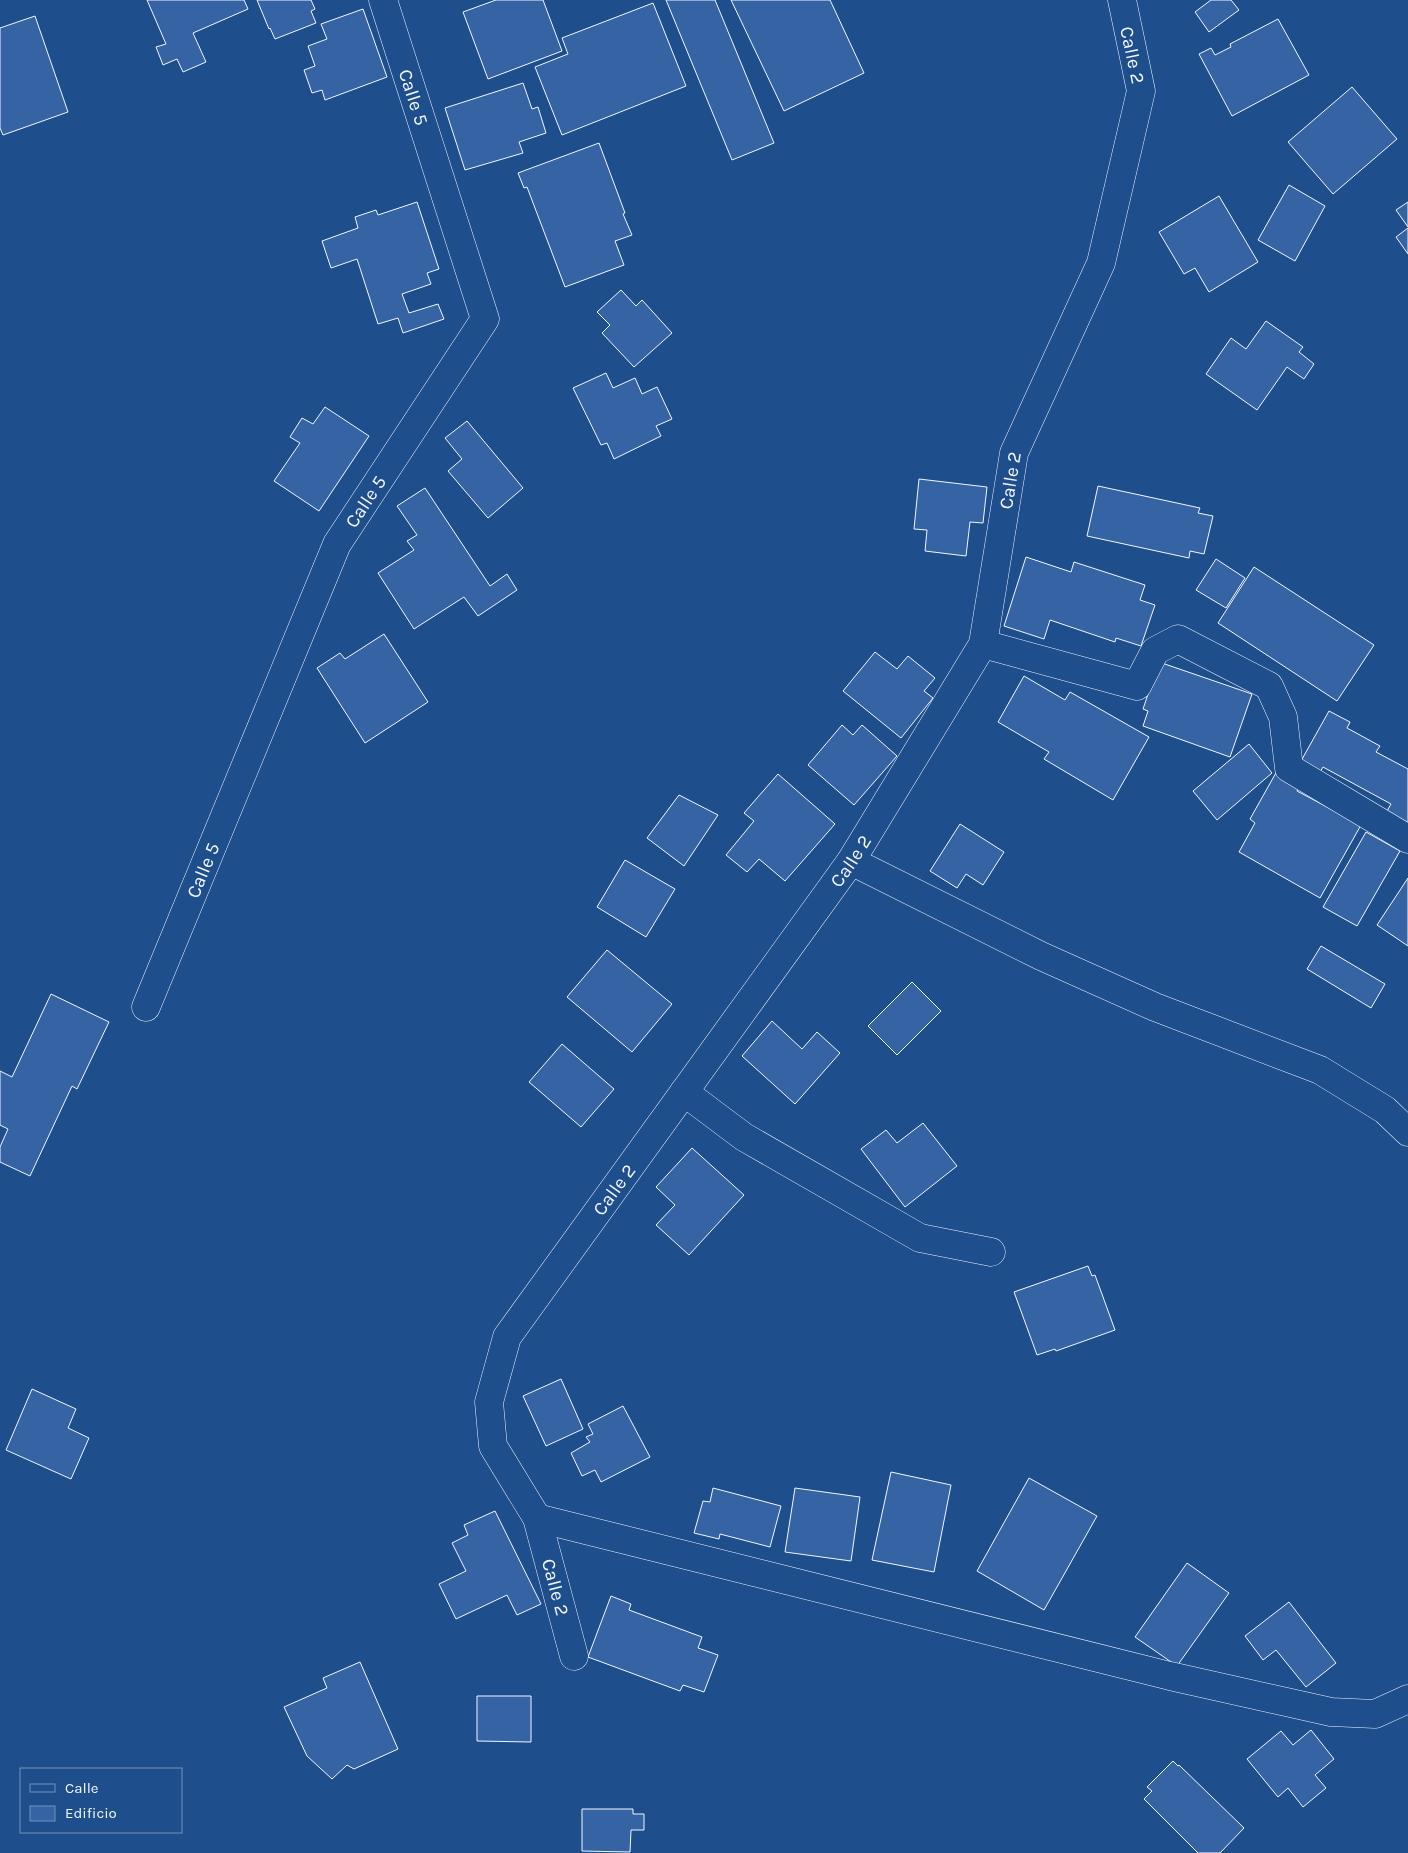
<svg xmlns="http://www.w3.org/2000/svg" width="1408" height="1853" font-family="Karla,sans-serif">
  <rect width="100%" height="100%" fill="#1f4e8c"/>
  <g fill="#3563a3" stroke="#f2f6ff">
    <polygon points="147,0 244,0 248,9 193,33 206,62 183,72 177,59 163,65 156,47 166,44"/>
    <polygon points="257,0 311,0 315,9 311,11 316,23 275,39 270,28 269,29"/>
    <polygon points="496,0 543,0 562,51 488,79 463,12"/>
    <polygon points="666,0 715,0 774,143 732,160"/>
    <polygon points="731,0 830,0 864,73 784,111"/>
    <polygon points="1211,0 1231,0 1239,10 1209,32 1195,12"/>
    <polygon points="653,3 686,86 562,135 535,67 568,54 562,38"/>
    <polygon points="363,9 387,77 325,100 322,90 312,93 304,70 315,66 308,46 327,39 321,24"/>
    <polygon points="35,16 68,112 3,135 0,128 0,28"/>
    <polygon points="1278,19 1309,75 1232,116 1199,54 1211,48 1215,55 1231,47 1230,44"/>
    <polygon points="523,83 532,109 538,107 546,133 519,142 523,153 465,170 445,108"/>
    <polygon points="1352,87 1397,139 1333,194 1288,142"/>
    <polygon points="599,143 625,213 623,214 632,235 615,241 624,265 565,287 527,187 524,188 518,173"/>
    <polygon points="1289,185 1325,206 1295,261 1258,240"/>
    <polygon points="1219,196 1258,262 1209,292 1195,268 1184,274 1159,232"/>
    <polygon points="417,202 439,269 427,273 431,284 402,294 409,313 438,304 444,319 403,333 398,318 378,324 357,259 331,268 322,241 358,228 355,217 376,210 378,215"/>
    <polygon points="1408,202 1408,227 1396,210"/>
    <polygon points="1408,228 1408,254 1396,237"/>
    <polygon points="621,290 636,306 642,300 672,333 634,367 602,333 610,325 597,312"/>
    <polygon points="1266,321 1303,347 1299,352 1314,364 1304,379 1287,367 1257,410 1206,374 1231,338 1246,349"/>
    <polygon points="606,373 613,388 635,378 642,394 657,387 672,419 656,426 661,436 614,459 607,443 601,445 573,388"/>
    <polygon points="325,407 369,436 319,511 274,481 300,443 290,437 302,418 313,424"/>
    <polygon points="467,421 523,488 488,518 448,471 462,459 445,438"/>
    <polygon points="919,479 987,487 983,523 970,522 966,556 925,551 927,530 914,529"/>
    <polygon points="1098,486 1200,508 1198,513 1213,516 1204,554 1190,551 1189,558 1087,536"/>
    <polygon points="425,488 490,586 507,574 517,590 478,616 464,597 414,629 378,573 414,550 407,541 417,535 397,506"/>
    <polygon points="1026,557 1071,572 1074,562 1145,585 1140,600 1155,605 1141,646 1116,638 1115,642 1050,620 1044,639 1004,626"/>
    <polygon points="1216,559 1245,578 1226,608 1196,590"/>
    <polygon points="1254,567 1374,645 1337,701 1218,623"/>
    <polygon points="384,634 428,702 365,743 317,668 340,653 345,659"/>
    <polygon points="875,652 897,669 908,656 935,678 924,691 933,698 901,738 843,691"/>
    <polygon points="1159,662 1252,694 1230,757 1143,726 1148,711 1143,709"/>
    <polygon points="1024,676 1065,700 1070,692 1149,737 1113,800 1044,759 1049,752 998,722"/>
    <polygon points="1329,711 1350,722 1347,728 1380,746 1376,752 1408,769 1408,823 1387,811 1391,804 1323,767 1320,772 1301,761"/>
    <polygon points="842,725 853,735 862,725 897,756 854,805 808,765"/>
    <polygon points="1249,744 1272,773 1217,820 1193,791"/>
    <polygon points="1277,771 1301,783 1297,791 1361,825 1320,898 1239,852 1255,823 1250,819"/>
    <polygon points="778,774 835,824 785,881 759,859 747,872 726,855 754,821 744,813"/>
    <polygon points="679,795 718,815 684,866 647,838"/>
    <polygon points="960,824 1004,852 983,885 966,874 957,888 930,871"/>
    <polygon points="1366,832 1400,851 1357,926 1323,907"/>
    <polygon points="625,860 675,889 646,937 597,907"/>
    <polygon points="1408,878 1408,946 1377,925"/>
    <polygon points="1321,946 1385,984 1371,1008 1307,969"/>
    <polygon points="607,950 672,1004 632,1052 567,997"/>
    <polygon points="912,982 941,1011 897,1055 868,1026"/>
    <polygon points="51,994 109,1022 77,1089 72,1086 30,1176 0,1162 0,1147 8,1129 0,1125 0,1071 12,1077"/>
    <polygon points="772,1021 802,1049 817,1032 840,1053 795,1104 742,1056"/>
    <polygon points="562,1044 614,1089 581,1127 529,1082"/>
    <polygon points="923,1123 957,1166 905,1207 861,1149 886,1130 897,1143"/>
    <polygon points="692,1148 744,1195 689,1255 656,1225 675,1205 656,1187"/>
    <polygon points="1088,1266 1092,1276 1095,1275 1115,1330 1056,1351 1055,1349 1037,1355 1014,1292"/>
    <polygon points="561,1379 583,1429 546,1446 523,1396"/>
    <polygon points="32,1389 76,1409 68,1428 89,1438 71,1479 6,1450"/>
    <polygon points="623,1406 650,1457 601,1482 595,1470 582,1476 571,1453 590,1442 586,1437 593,1434 588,1424"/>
    <polygon points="891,1472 951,1485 934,1572 872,1560"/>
    <polygon points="1029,1478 1097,1516 1044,1610 977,1571"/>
    <polygon points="713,1488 781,1506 770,1547 720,1534 719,1539 694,1533 703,1501 710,1502"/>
    <polygon points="795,1488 860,1497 851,1561 785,1552"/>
    <polygon points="495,1511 541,1604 517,1615 507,1595 456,1619 439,1584 466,1571 452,1543 468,1535 464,1525"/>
    <polygon points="1187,1563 1229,1593 1177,1666 1135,1637"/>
    <polygon points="611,1596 631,1604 629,1610 702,1637 698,1648 718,1655 704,1692 683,1685 680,1691 588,1657"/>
    <polygon points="1289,1602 1336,1663 1306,1687 1276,1650 1263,1660 1245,1636"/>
    <polygon points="360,1662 398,1749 354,1769 347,1765 332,1779 307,1756 284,1707 327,1688 323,1678"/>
    <polygon points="477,1696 531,1696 531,1742 477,1741"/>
    <polygon points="1311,1730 1334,1759 1315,1775 1326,1788 1303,1807 1288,1788 1278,1797 1247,1759 1281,1731 1293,1745"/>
    <polygon points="1173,1761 1178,1766 1179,1765 1244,1828 1220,1853 1198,1853 1144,1799 1152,1791 1147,1787"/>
    <polygon points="582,1809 633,1809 633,1814 644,1814 644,1830 631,1830 630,1852 582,1851"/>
  </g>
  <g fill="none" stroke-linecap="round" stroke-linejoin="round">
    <g stroke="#f2f6ff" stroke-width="29">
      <g id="minor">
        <polyline points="983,644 1137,686 1155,651 1178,639 1269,686 1283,717 1289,768 1408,839"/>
        <polyline points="851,861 1041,956 1155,1007 1320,1070 1385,1110 1408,1132"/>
        <path id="s1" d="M 146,1007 L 337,544 L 485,319 L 383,0"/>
        <polyline points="684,1092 744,1137 920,1238 991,1252"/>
        <polyline points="537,1518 1170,1676 1331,1712 1375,1714 1408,1699"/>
        <path id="s2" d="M 574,1656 L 537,1518 L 493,1446 L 489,1402 L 507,1337 L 851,861 L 983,644 L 1014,453 L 1101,263 L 1141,91 L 1122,0"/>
      </g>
    </g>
    <use href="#minor" stroke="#1f4e8c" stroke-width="28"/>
  </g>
  <g text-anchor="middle" stroke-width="4" stroke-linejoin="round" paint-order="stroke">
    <g font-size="19" fill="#f2f6ff" stroke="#1f4e8c">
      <text transform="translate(1133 55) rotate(78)" y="7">Calle 2</text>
      <text transform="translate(414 97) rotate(72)" y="7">Calle 5</text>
      <text dy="7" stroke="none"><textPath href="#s2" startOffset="1346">Calle 2</textPath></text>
      <text dy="7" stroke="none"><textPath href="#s1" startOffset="552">Calle 5</textPath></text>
      <text dy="7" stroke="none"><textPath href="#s2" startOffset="926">Calle 2</textPath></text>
      <text dy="7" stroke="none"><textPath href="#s1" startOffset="148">Calle 5</textPath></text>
      <text dy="7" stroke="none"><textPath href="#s2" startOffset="521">Calle 2</textPath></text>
      <text transform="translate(556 1587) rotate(75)" y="7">Calle 2</text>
    </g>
  </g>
  <rect x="20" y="1768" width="162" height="65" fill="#1f4e8c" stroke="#7391ba"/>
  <rect x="30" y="1784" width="25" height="8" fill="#1f4e8c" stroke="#7391ba"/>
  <text x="65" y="1793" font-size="15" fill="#f2f6ff">Calle</text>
  <rect x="30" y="1806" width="25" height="15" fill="#3563a3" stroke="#7391ba"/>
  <text x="65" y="1818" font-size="15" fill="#f2f6ff">Edificio</text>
</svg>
